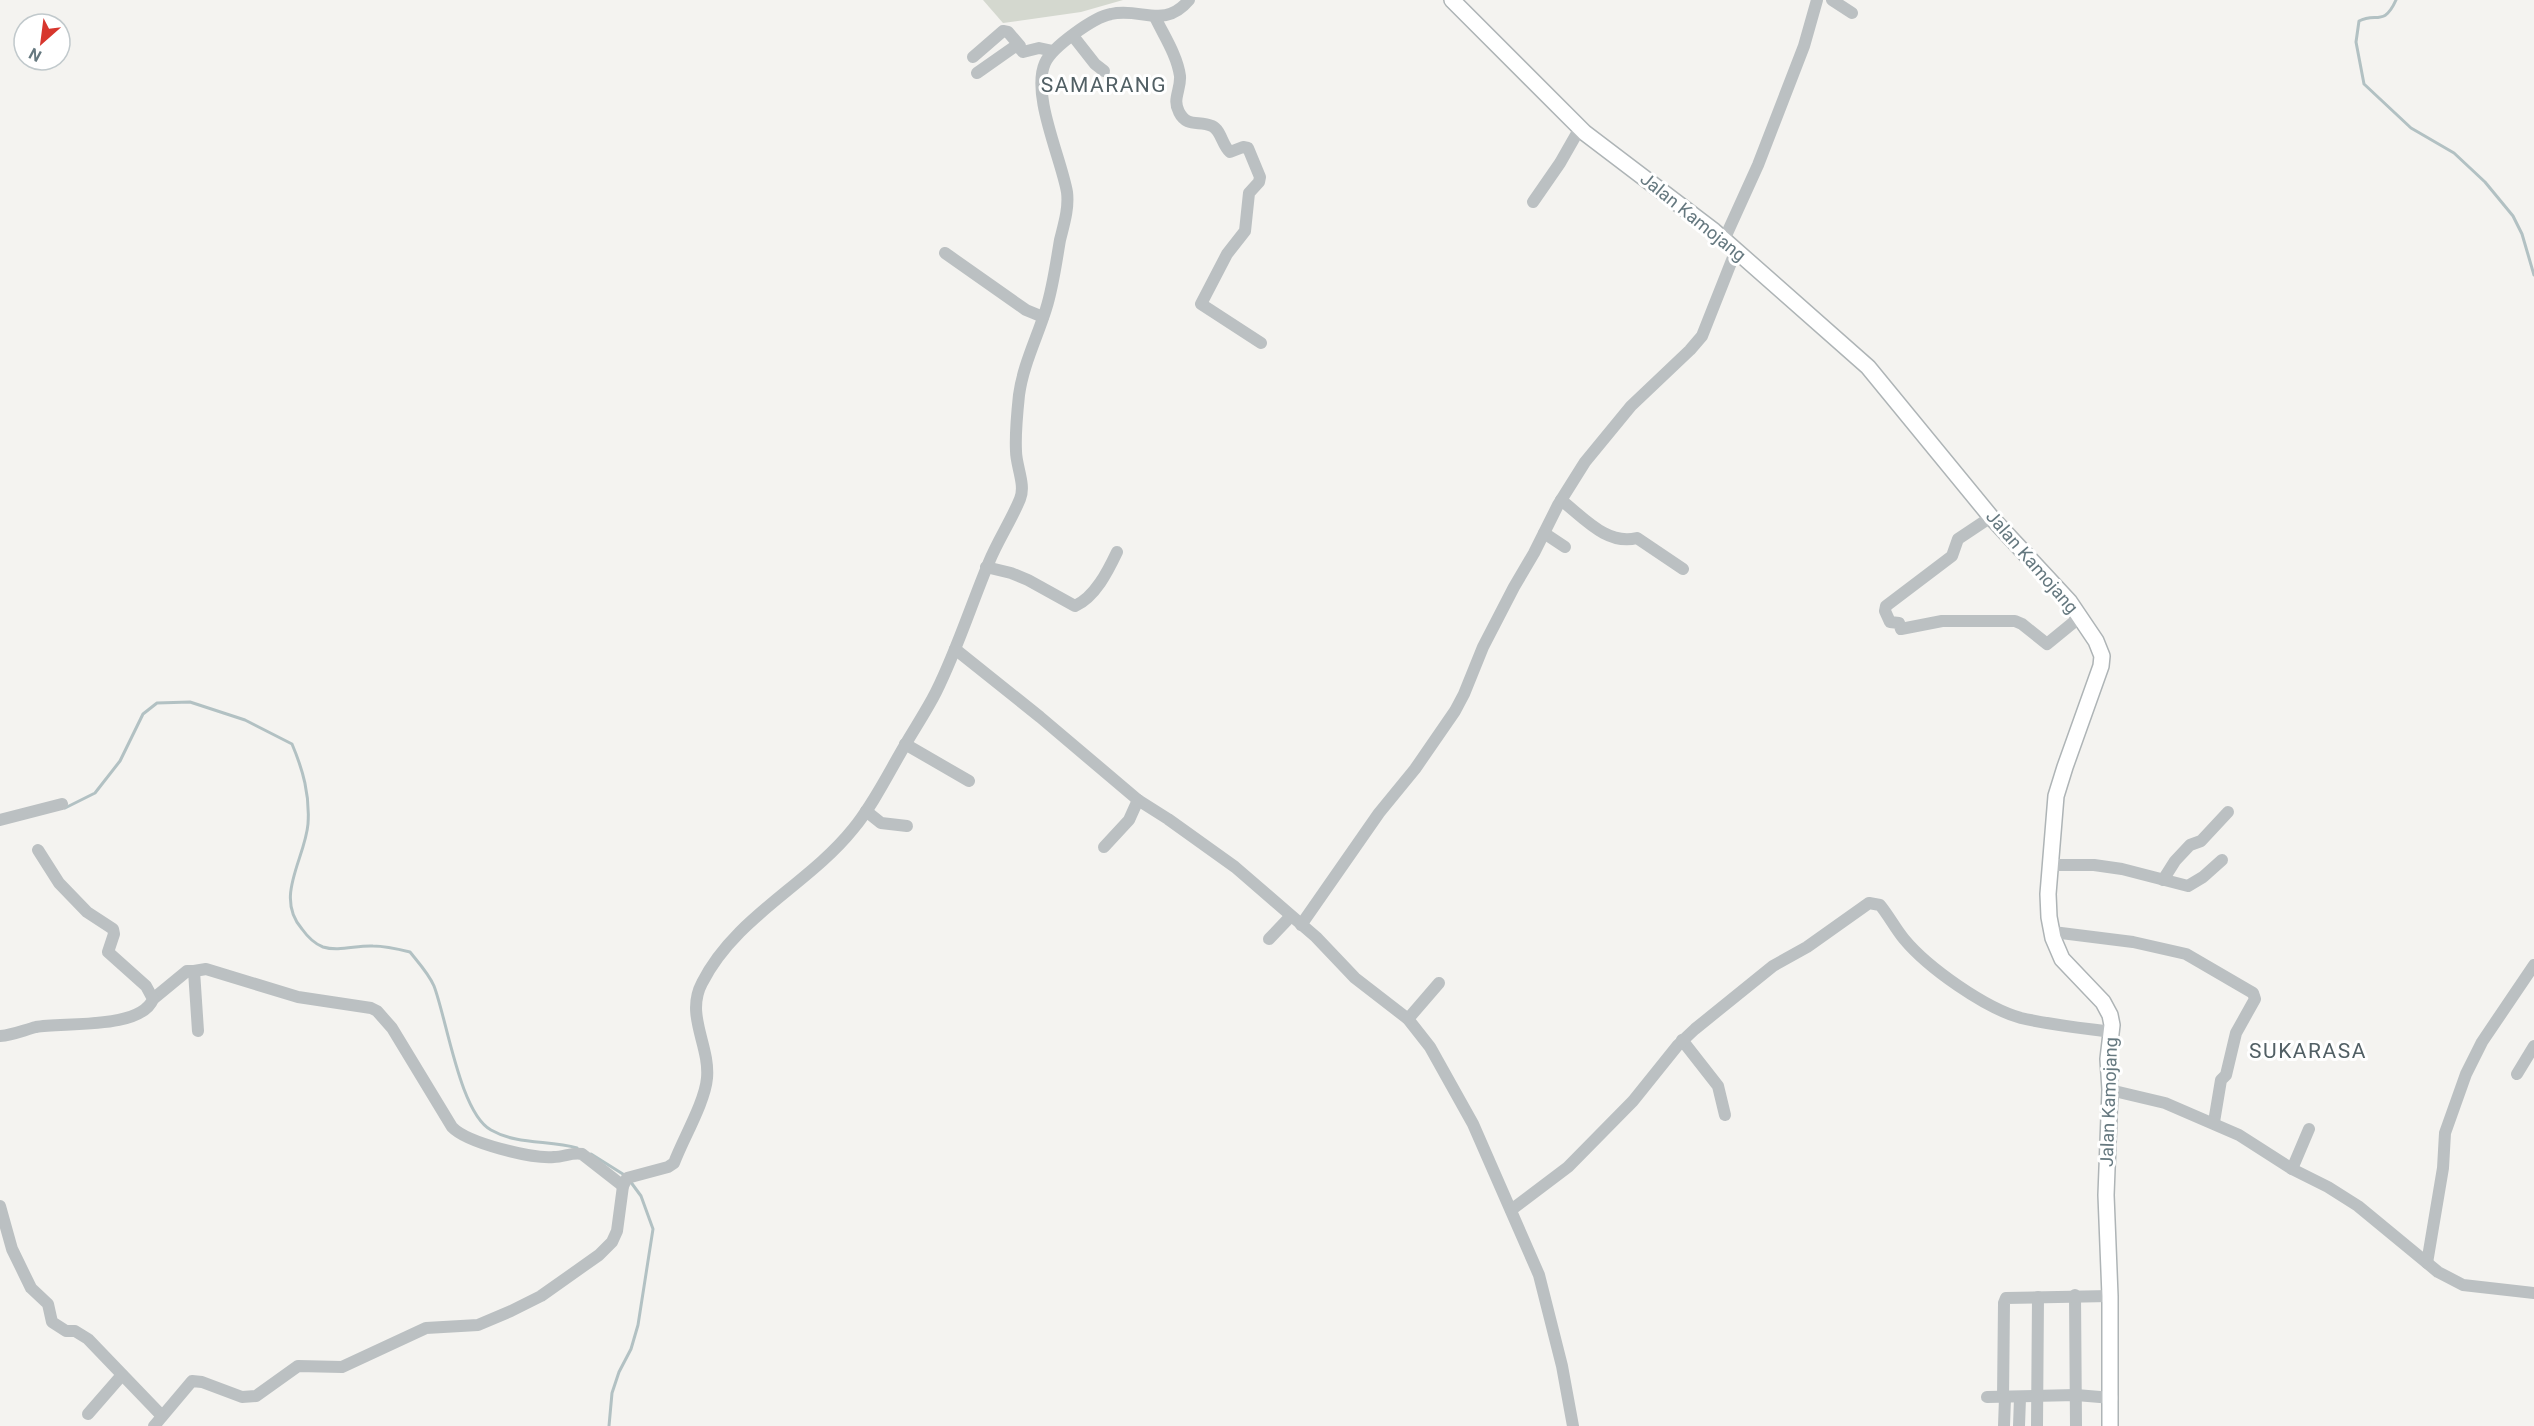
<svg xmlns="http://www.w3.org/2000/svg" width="2534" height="1426" font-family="Roboto,sans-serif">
  <rect width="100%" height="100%" fill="#f4f3f0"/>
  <polygon fill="#d4d8cf" points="983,0 1123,0 1081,12 1003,23"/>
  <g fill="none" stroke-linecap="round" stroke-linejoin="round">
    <g stroke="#b2c1c3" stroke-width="3">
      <path d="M 2396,0 C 2384,27 2376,12 2359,21 L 2356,42 L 2364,84 L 2411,128 L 2454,153 L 2485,182 L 2513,216 L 2522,234 L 2534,275"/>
      <path d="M 65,808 L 95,793 L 120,761 L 143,714 L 157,703 L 190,702 L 245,720 L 292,744 C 303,770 310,795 308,824 C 305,859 274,897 302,929 C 307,936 315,944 323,947 C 339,952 357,945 373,946 C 386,946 398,949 410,952 C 418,962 429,974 434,986 C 447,1020 460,1113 491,1130 C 517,1145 549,1140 577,1148"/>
      <polyline points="591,1154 626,1176"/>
      <polyline points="609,1426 612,1393 619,1372 631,1349 638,1325 653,1229 641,1196 630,1181"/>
    </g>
    <g stroke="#aeb4b6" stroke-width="18">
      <polyline id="major" points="1452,0 1585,133 1714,231 1868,367 1991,517 2069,601 2096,641 2102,656 2101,666 2065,767 2056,796 2048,894 2049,917 2053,938 2062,959 2103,1002 2110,1015 2112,1025 2108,1059 2110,1090 2106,1195 2110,1296 2110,1426"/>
    </g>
    <g stroke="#bbc0c2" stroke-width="12">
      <polyline points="1832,0 1852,13"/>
      <path d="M 1155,17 C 1164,36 1177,55 1180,76 C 1181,90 1172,99 1179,112 C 1187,128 1199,120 1212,126 C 1221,130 1222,145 1230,152 L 1243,147 L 1248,148 L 1260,177 L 1259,182 L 1249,193 L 1245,231 L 1227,254 L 1201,304 L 1261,343"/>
      <polyline points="1073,36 1095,64 1104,71"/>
      <polyline points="973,57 1003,31 1008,32 1020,46"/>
      <polyline points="977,73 1017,45 1023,52 1039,48 1053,51"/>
      <polyline points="1533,202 1560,163 1580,128"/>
      <polyline points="1724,240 1758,165 1804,46 1817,0"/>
      <polyline points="945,253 1026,310 1043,317"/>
      <path d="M 1561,500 C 1583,517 1607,546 1637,538 L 1683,569"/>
      <polyline points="1991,517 1958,539 1952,556 1886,606 1885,611 1890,622 1899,623 1901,629 1942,621 2015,621 2022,624 2047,644 2080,617"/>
      <polyline points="1544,533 1565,547"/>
      <path d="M 986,567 L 1011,573 L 1028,580 L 1075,606 C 1095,597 1108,571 1117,552"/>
      <polyline points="955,649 1040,717 1138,800 1168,819 1235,867 1316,937 1355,978 1408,1019 1430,1047 1473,1124 1539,1275 1562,1366 1573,1426"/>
      <polyline points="905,744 969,781"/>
      <polyline points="866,811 881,823 907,826"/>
      <polyline points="0,820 62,804"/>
      <polyline points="1104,847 1129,820 1138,800"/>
      <polyline points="2052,865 2094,865 2122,869 2188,886 2203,877 2222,860"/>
      <polyline points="2163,880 2175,861 2190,845 2201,841 2228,812"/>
      <polyline points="1301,925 1379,813 1415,769 1455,711 1464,694 1483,647 1514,587 1534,553 1558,505 1585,462 1631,406 1690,350 1702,336 1736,250"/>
      <polyline points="2053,932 2133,942 2186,954 2253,993 2255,999 2236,1033 2226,1075 2221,1080 2214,1122"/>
      <polyline points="1269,939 1290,917"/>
      <path d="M 194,971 L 206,969 L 298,997 L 371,1008 L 377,1011 L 392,1028 L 452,1127 C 467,1143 532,1159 554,1157 C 564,1157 572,1152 582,1154 L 623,1186"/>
      <polyline points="153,999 187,971 194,971 198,1031"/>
      <polyline points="1408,1019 1439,983"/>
      <path d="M 0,1036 C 13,1035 24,1030 36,1027 C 63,1022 141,1030 153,999 L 146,986 L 108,952 L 114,934 L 113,929 L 87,912 L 59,883 L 38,850"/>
      <polyline points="1682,1040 1718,1086 1725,1115"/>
      <polyline points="2517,1074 2534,1046"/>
      <polyline points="2110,1090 2165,1103 2239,1135 2292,1169 2328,1187 2358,1206 2438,1272 2463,1285 2534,1293"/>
      <polyline points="2292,1169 2309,1129"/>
      <polyline points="0,1206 12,1249 31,1288 48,1304 52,1322 66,1331 75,1331 88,1339 162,1416"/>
      <path d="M 1511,1210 L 1568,1167 L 1633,1101 L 1678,1045 L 1695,1029 L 1773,966 L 1807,947 L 1869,903 L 1880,905 C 1889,916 1895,928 1904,939 C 1928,968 1985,1008 2021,1018 C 2051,1025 2082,1028 2112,1032"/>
      <polyline points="2427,1263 2443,1168 2445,1133 2466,1074 2482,1042 2534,965"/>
      <polyline points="2075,1295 2076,1426"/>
      <polyline points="1987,1397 2076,1395 2112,1398"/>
      <polyline points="2003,1398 2004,1303 2006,1298 2110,1296"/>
      <polyline points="88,1414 122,1375"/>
      <path d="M 154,1426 L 192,1381 L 202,1382 L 242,1397 L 256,1396 L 298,1366 L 342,1367 L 426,1328 L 478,1325 L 511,1311 L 541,1296 L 599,1255 L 612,1242 L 617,1231 L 623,1186 L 627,1178 L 668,1167 L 674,1163 C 683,1139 705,1102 707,1078 C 710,1045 685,1015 702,983 C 735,917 808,885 853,829 C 872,806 886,778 901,752 C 912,732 926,712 936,692 C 957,650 971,605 989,562 C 998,540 1011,521 1020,499 C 1026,485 1016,466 1016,451 C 1015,433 1017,414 1019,395 C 1023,365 1037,338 1046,309 C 1053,287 1056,263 1060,240 C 1064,224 1069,208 1067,192 C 1061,158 1031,94 1045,63 C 1052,47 1094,17 1111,14 C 1141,7 1164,30 1189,0"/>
      <polyline points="2004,1426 2005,1398"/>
      <polyline points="2019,1426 2020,1398"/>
      <polyline points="2037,1426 2038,1297"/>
    </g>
    <use href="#major" stroke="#fff" stroke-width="15"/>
  </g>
  <g text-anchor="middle" stroke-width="6" stroke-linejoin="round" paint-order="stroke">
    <g font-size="18" fill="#65787f" stroke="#fff">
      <text transform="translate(1693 217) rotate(39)" y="6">Jalan Kamojang</text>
      <text transform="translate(2032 562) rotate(49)" y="6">Jalan Kamojang</text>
      <text transform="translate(2109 1102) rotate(-88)" y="6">Jalan Kamojang</text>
    </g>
    <g font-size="21" letter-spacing="1.5" fill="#526065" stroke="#fff">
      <text x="1104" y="92">SAMARANG</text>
      <text x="2308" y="1058">SUKARASA</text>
    </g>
  </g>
  <g transform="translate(42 42) rotate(208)"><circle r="28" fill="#ffffff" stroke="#c1c9cc" stroke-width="1.5"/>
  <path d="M0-4.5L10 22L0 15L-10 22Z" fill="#d7362d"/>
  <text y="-9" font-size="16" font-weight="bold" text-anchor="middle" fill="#65787f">N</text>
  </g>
</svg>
